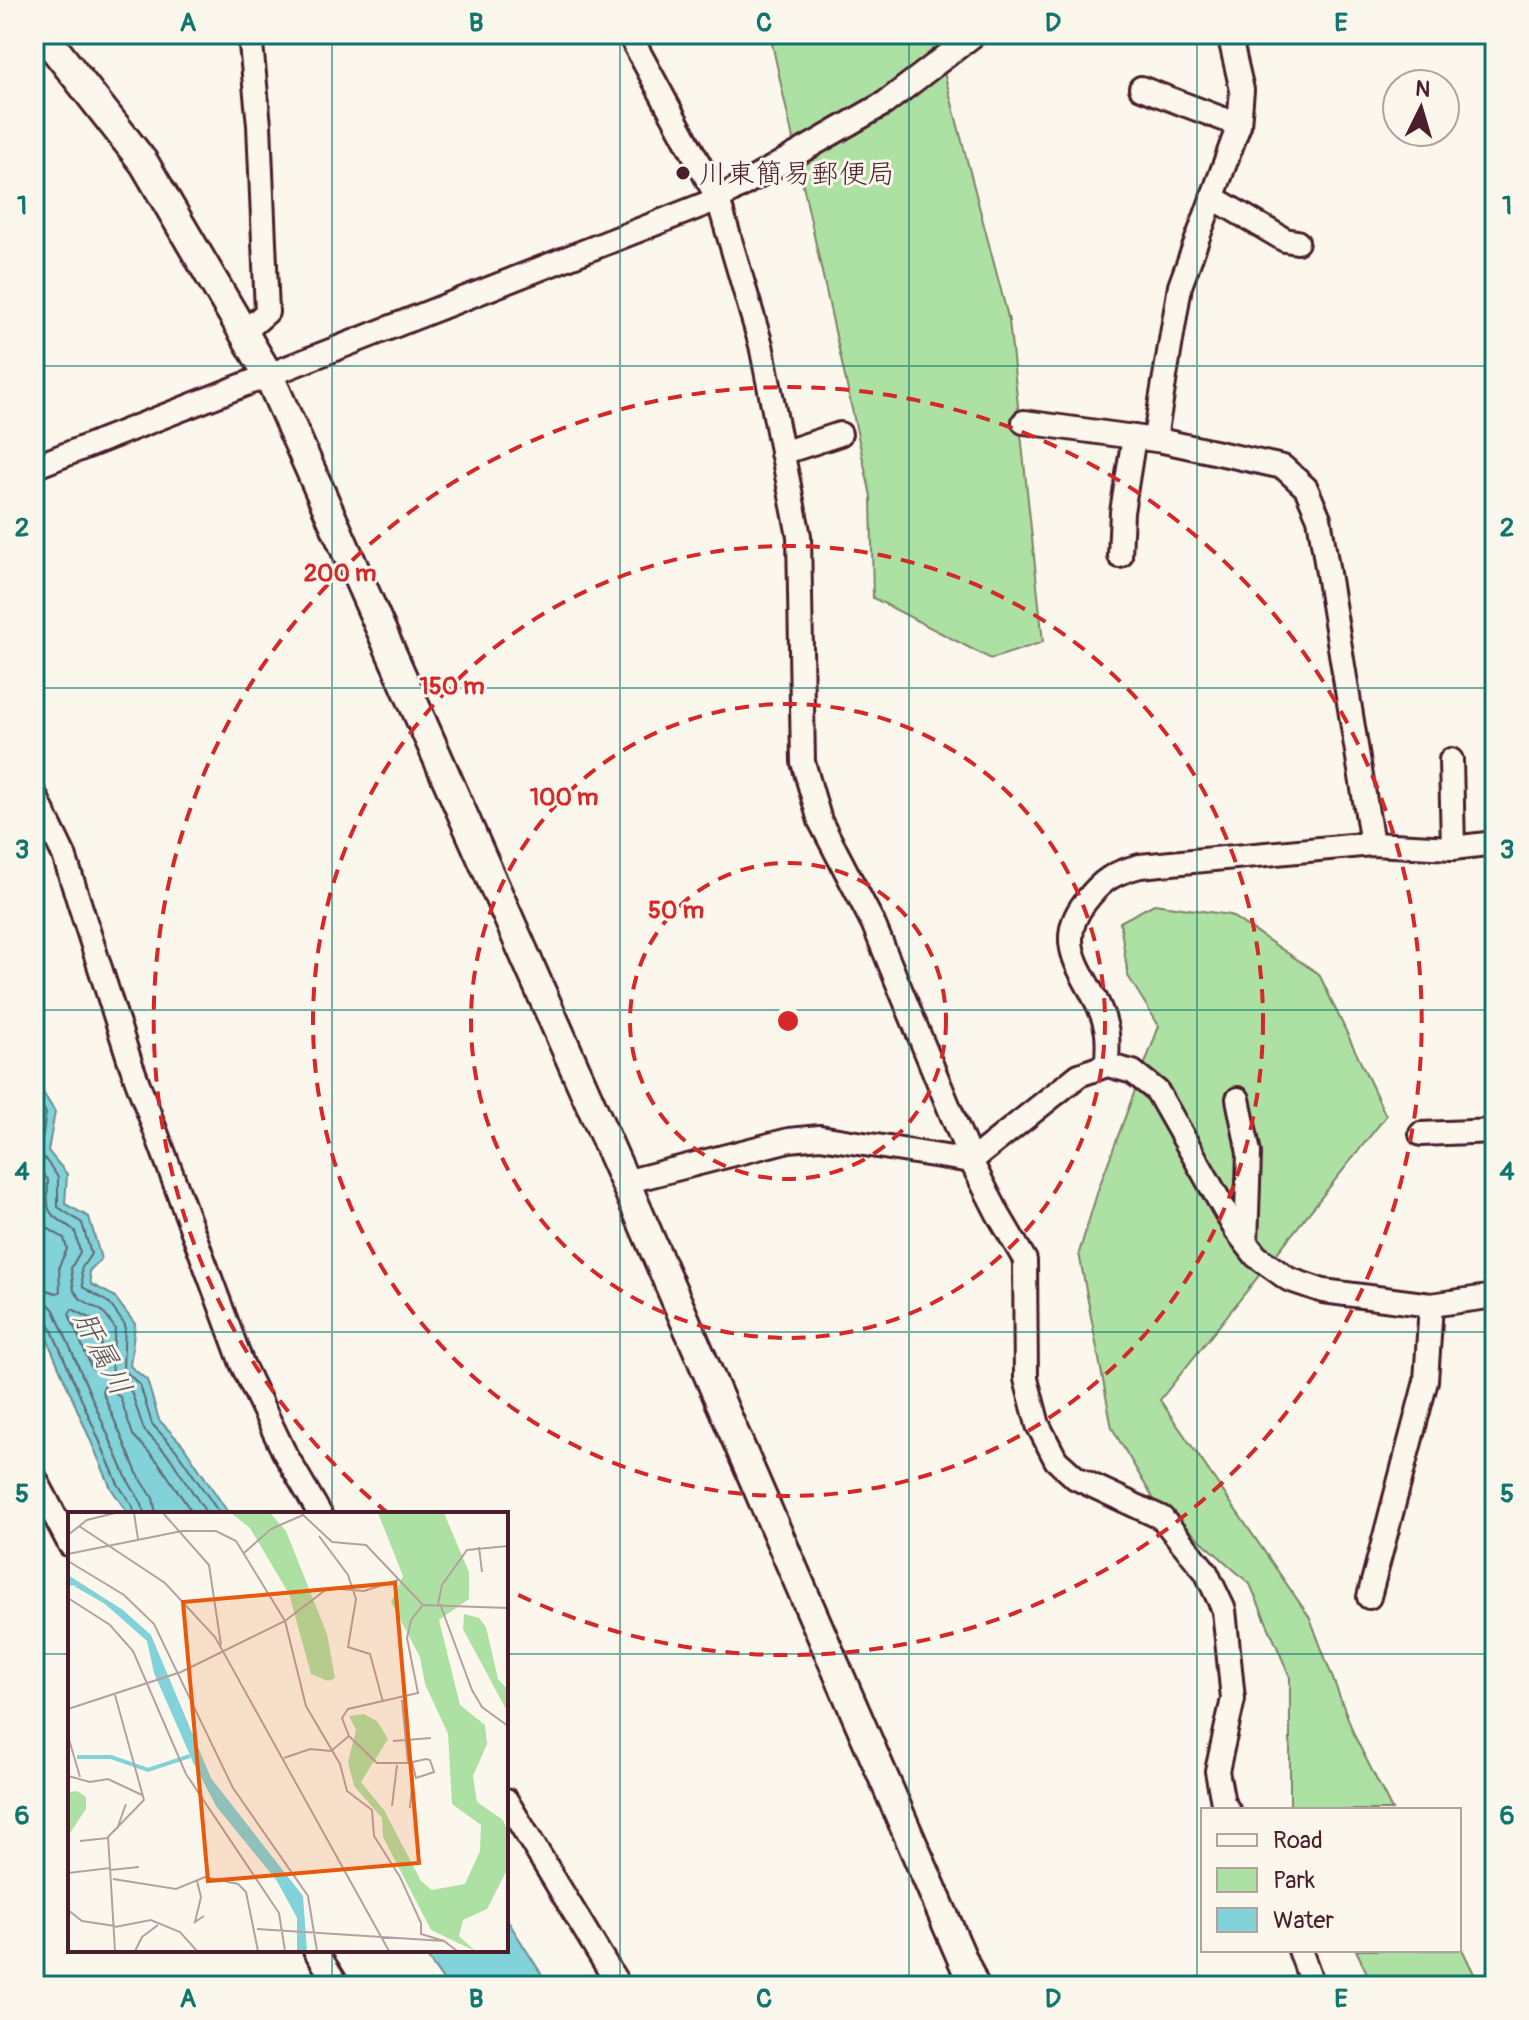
<svg xmlns="http://www.w3.org/2000/svg" width="1529" height="2020" font-family="Pangolin,'Klee One',sans-serif">
  <rect width="100%" height="100%" fill="#fbf7ec"/>
  <filter id="ink" filterUnits="userSpaceOnUse"><feTurbulence type="fractalNoise" baseFrequency=".0125" numOctaves="2"/><feDisplacementMap in="SourceGraphic" scale="16" xChannelSelector="R" yChannelSelector="G"/><feConvolveMatrix kernelMatrix="1 2 1 2 8 2 1 2 1" color-interpolation-filters="sRGB"/></filter>
  <g filter="url(#ink)">
    <g fill="#ade1a3" stroke="#7c8067" stroke-width="2">
      <polygon points="770,34 934,34 1009,321 1043,642 991,659 873,598 871,496"/>
      <polygon points="1154,904 1230,915 1319,974 1386,1116 1160,1400 1310,1618 1355,1737 1392,1810 1290,1810 1290,1677 1250,1584 1153,1498 1112,1428 1079,1253 1099,1187 1159,1026 1128,976 1120,922"/>
      <polygon points="1459,1943 1480,1986 1373,1986 1356,1950 1459,1950"/>
    </g>
    <g fill="#82d3d9" stroke="#6c8b93" stroke-width="2">
      <polygon points="34,1078 55,1112 48,1151 67,1174 65,1204 89,1217 101,1259 89,1271 91,1284 114,1296 135,1324 130,1366 147,1380 159,1420 183,1445 229,1514 128,1514 111,1488 34,1309"/>
      <polygon points="506,1918 549,1986 447,1986 422,1950 506,1950"/>
    </g>
    <g fill="none" stroke-linecap="round" stroke-linejoin="round">
      <g stroke="#606771" stroke-width="2">
        <polyline points="34,1093 46,1113 40,1152 58,1177 58,1207 82,1223 91,1254 81,1269 83,1287 109,1303 125,1325 123,1369 140,1385 152,1424 176,1450 220,1514"/>
        <path d="M 34,1163 L 48,1180 C 47,1219 46,1209 75,1231 L 80,1252 L 71,1268 L 74,1291 L 81,1299 L 102,1311 L 115,1328 L 112,1363 L 113,1373 L 131,1391 L 144,1430 L 169,1456 L 207,1514"/>
        <path d="M 34,1182 C 42,1215 24,1216 64,1238 L 67,1249 L 59,1266 L 60,1292 L 56,1293 L 34,1286"/>
        <polyline points="34,1298 46,1301 54,1310 127,1479 142,1504 144,1514"/>
        <polyline points="34,1309 40,1309 45,1314 118,1484 133,1507 134,1514"/>
        <polygon points="72,1309 94,1320 103,1332 97,1370 92,1369 69,1314"/>
        <polyline points="156,1514 153,1498 137,1473 102,1391 104,1386 120,1397 133,1435 159,1463 193,1514"/>
      </g>
      <g stroke="#4a1f2b" stroke-width="28">
        <g id="minor">
          <polyline points="629,34 718,199 761,345 799,536 803,762 820,821 873,923 971,1161 998,1214 1025,1260 1026,1379 1038,1425 1056,1460 1076,1478 1162,1518 1206,1572 1224,1610 1233,1699 1217,1771 1223,1803 1228,1810"/>
          <polyline points="1229,34 1242,90 1239,125 1180,286 1156,431 1163,441 1283,467 1306,488 1319,518 1372,844"/>
          <polyline points="1141,88 1239,125"/>
          <polyline points="1212,197 1285,240 1297,242"/>
          <polyline points="244,332 267,312 259,125 250,34"/>
          <polyline points="1024,422 1163,441"/>
          <polyline points="782,453 840,434"/>
          <polyline points="34,467 718,199 885,103 975,34"/>
          <polyline points="1120,556 1122,512 1134,437"/>
          <polyline points="1451,760 1453,848"/>
          <polyline points="34,793 64,855 130,1062 242,1364 284,1452 320,1514"/>
          <path d="M 1107,1065 C 1107,1053 1109,1039 1106,1028 C 1097,982 1047,951 1085,902 C 1102,880 1113,873 1140,866 L 1372,844 L 1453,848 L 1495,843"/>
          <polyline points="1238,1099 1249,1153 1246,1243"/>
          <polyline points="1421,1134 1495,1131"/>
          <polyline points="625,1182 789,1140 820,1137 971,1161 1079,1075 1107,1065 1133,1072 1157,1091 1236,1230 1256,1256 1288,1279 1323,1291 1431,1305 1495,1296"/>
          <polyline points="34,1476 70,1545"/>
          <polyline points="1369,1597 1426,1381 1431,1305"/>
          <polyline points="506,1800 619,1986"/>
          <polyline points="315,1950 338,1986"/>
          <polyline points="1300,1950 1313,1986"/>
        </g>
      </g>
      <g stroke="#4a1f2b" stroke-width="34">
        <polyline id="tertiary" points="43,34 144,163 269,376 625,1182 974,1986"/>
      </g>
      <use href="#minor" stroke="#fbf7ec" stroke-width="22"/>
      <use href="#tertiary" stroke="#fbf7ec" stroke-width="28"/>
    </g>
  </g>
  <path fill="none" stroke="#0f766e" stroke-width="2" stroke-opacity="0.55" d="M 332,34 L 332,1514M 620,34 L 620,1986M 909,34 L 909,1986M 1197,34 L 1197,1986M 34,366 L 1495,366M 34,688 L 1495,688M 34,1010 L 1495,1010M 34,1332 L 1495,1332M 34,1654 L 70,1654M 506,1654 L 1495,1654M 332,1950 L 332,1986"/>
  <g fill="none" stroke="#d62828" stroke-width="4" stroke-dasharray="14 10">
    <circle cx="788" cy="1021" r="158"/>
    <circle cx="788" cy="1021" r="317"/>
    <circle cx="788" cy="1021" r="475"/>
    <path d="M389 1514A634 634 0 1 1 510 1591"/>
  </g>
  <circle fill="#4a1f2b" stroke="#fbf7ec" stroke-width="3" cx="683" cy="173" r="8"/>
  <g text-anchor="middle" stroke-width="6" stroke-linejoin="round" paint-order="stroke">
    <g font-size="28" fill="#4a1f2b" stroke="#fbf7ec" text-anchor="start">
      <text x="699" y="183">川東簡易郵便局</text>
    </g>
    <g font-size="30" font-style="italic" fill="#5b555f" stroke="#fbf7ec">
      <text transform="translate(103 1353) rotate(63)" y="10">肝属川</text>
    </g>
  </g>
  <g transform="translate(68 1512)">
    <rect width="440" height="440" fill="#fbf7ec"/>
    <path d="M 163,1 L 202,1 L 218,19 L 259,122 L 267,166 L 260,169 L 243,162 L 221,82 L 182,16 ZM 310,1 L 376,1 L 401,60 L 401,87 L 371,108 L 392,193 L 417,213 L 419,232 L 405,264 L 409,290 L 435,308 L 440,320 L 440,356 L 419,397 L 395,408 L 391,424 L 407,439 L 363,418 L 315,325 L 314,306 L 286,274 L 280,250 L 288,218 L 281,204 L 296,202 L 309,209 L 320,227 L 293,270 L 316,298 L 353,369 L 364,378 L 397,372 L 412,339 L 413,313 L 384,292 L 380,222 L 357,172 L 352,145 L 323,90 L 335,64 ZM 396,102 L 411,106 L 418,115 L 430,167 L 440,178 L 440,201 L 395,117 ZM 9,279 L 18,285 L 18,297 L 0,324 L 0,280 Z" fill="#ade1a3"/>
    <path d="M 0,63 L 55,98 L 83,123 L 143,266 L 235,384 L 239,439 L 229,439 L 229,406 L 209,369 L 148,294 L 125,250 L 86,161 L 79,129 L 37,92 L 6,74 L 10,73 L 0,74 Z" fill="#82d3d9"/>
    <path fill="none" stroke="#82d3d9" stroke-width="4" d="M 9,245 L 43,245 L 80,258 L 122,244"/>
    <path fill="none" stroke="#b4a19f" stroke-width="2" d="M 66,1 L 70,27M 95,1 L 141,53 L 153,133M 233,1 L 264,30 L 298,33 L 355,93 L 440,96M 11,14 L 97,71 L 147,125 L 321,439M 0,23 L 19,8 L 47,1M 251,24 L 280,63 L 288,87 L 280,135 L 302,142 L 315,190M 411,35 L 414,60M 176,41 L 203,17 L 235,3M 0,42 L 114,19 L 148,19 L 168,29 L 217,109 L 238,194 L 272,252 L 279,279 L 304,298 L 306,324 L 332,365 L 353,411 L 353,422 L 376,429M 0,49 L 56,83 L 86,112 L 165,276 L 240,384 L 249,439M 0,86 L 42,113 L 65,139 L 118,262 L 211,401 L 217,439M 370,92 L 374,73 L 399,38 L 440,34M 372,92 L 404,178 L 414,195 L 440,214M 0,197 L 113,160 L 217,109 L 260,76 L 296,79 L 330,68M 0,224 L 12,265M 281,224 L 274,206 L 280,197 L 350,181 L 339,126 L 343,108 L 355,93M 325,229 L 363,226M 216,246 L 242,237 L 263,239 L 281,224 L 309,251 L 340,251 L 334,188M 340,251 L 358,247 L 362,248 L 366,260 L 348,266 L 344,250M 0,264 L 22,270 L 40,267 L 74,283M 324,294 L 329,253M 342,296 L 345,263M 49,317 L 58,292M 12,329 L 40,326M 42,356 L 40,325 L 76,288 L 47,183M 42,358 L 71,355M 0,361 L 42,356 L 47,439M 45,367 L 108,377 L 137,365 L 170,372 L 178,380 L 190,439M 129,369 L 133,385 L 127,410 L 136,404M 0,398 L 14,409 L 47,414M 47,415 L 83,408 L 112,420 L 129,439M 189,417 L 376,429 L 389,439M 67,439 L 74,425 L 90,413"/>
    <path fill="#e8590c" fill-opacity="0.15" stroke="#e8590c" stroke-width="4" d="M 327,71 L 351,351 L 140,369 L 115,90 Z"/>
    <rect width="440" height="440" fill="none" stroke="#4a1f2b" stroke-width="4"/>
  </g>
  <circle cx="788" cy="1021" r="12" fill="#d62828" stroke="#fbf7ec" stroke-width="4"/>
  <g font-size="24" text-anchor="middle" font-weight="bold" fill="#d62828" stroke="#fbf7ec" stroke-width="6" stroke-linejoin="round" paint-order="stroke">
    <text x="340" y="581">200 m</text>
    <text x="452" y="694">150 m</text>
    <text x="564" y="805">100 m</text>
    <text x="676" y="918">50 m</text>
  </g>
  <rect width="1529" height="2020" fill="none" stroke="#fbf7ec" stroke-width="88"/>
  <rect x="1201" y="1808" width="260" height="144" fill="#fbf7ec" stroke="#b4a19f" stroke-width="2"/>
  <rect x="1217" y="1834" width="40" height="12" fill="#fbf7ec" stroke="#b4a19f" stroke-width="2"/>
  <text x="1273" y="1848" font-size="24" fill="#4a1f2b">Road</text>
  <rect x="1217" y="1868" width="40" height="24" fill="#ade1a3" stroke="#b4a19f" stroke-width="2"/>
  <text x="1273" y="1888" font-size="24" fill="#4a1f2b">Park</text>
  <rect x="1217" y="1908" width="40" height="24" fill="#82d3d9" stroke="#b4a19f" stroke-width="2"/>
  <text x="1273" y="1928" font-size="24" fill="#4a1f2b">Water</text>
  <g transform="translate(1421 108) rotate(5)"><circle r="38" fill="#fbf7ec" stroke="#b4a19f" stroke-width="2"/>
  <path d="M0-6L14 30L0 20L-14 30Z" fill="#4a1f2b"/>
  <text y="-12" font-size="22" font-weight="bold" text-anchor="middle" fill="#4a1f2b">N</text>
  </g>
  <rect x="44" y="44" width="1441" height="1932" fill="none" stroke="#0f766e" stroke-width="3"/>
  <g font-size="26" text-anchor="middle" font-weight="bold" fill="#0f766e">
    <text x="188" y="31">A</text>
    <text x="476" y="31">B</text>
    <text x="764" y="31">C</text>
    <text x="1053" y="31">D</text>
    <text x="1341" y="31">E</text>
    <text x="22" y="214">1</text>
    <text x="1507" y="214">1</text>
    <text x="22" y="536">2</text>
    <text x="1507" y="536">2</text>
    <text x="22" y="858">3</text>
    <text x="1507" y="858">3</text>
    <text x="22" y="1180">4</text>
    <text x="1507" y="1180">4</text>
    <text x="22" y="1502">5</text>
    <text x="1507" y="1502">5</text>
    <text x="22" y="1824">6</text>
    <text x="1507" y="1824">6</text>
    <text x="188" y="2007">A</text>
    <text x="476" y="2007">B</text>
    <text x="764" y="2007">C</text>
    <text x="1053" y="2007">D</text>
    <text x="1341" y="2007">E</text>
  </g>
</svg>
